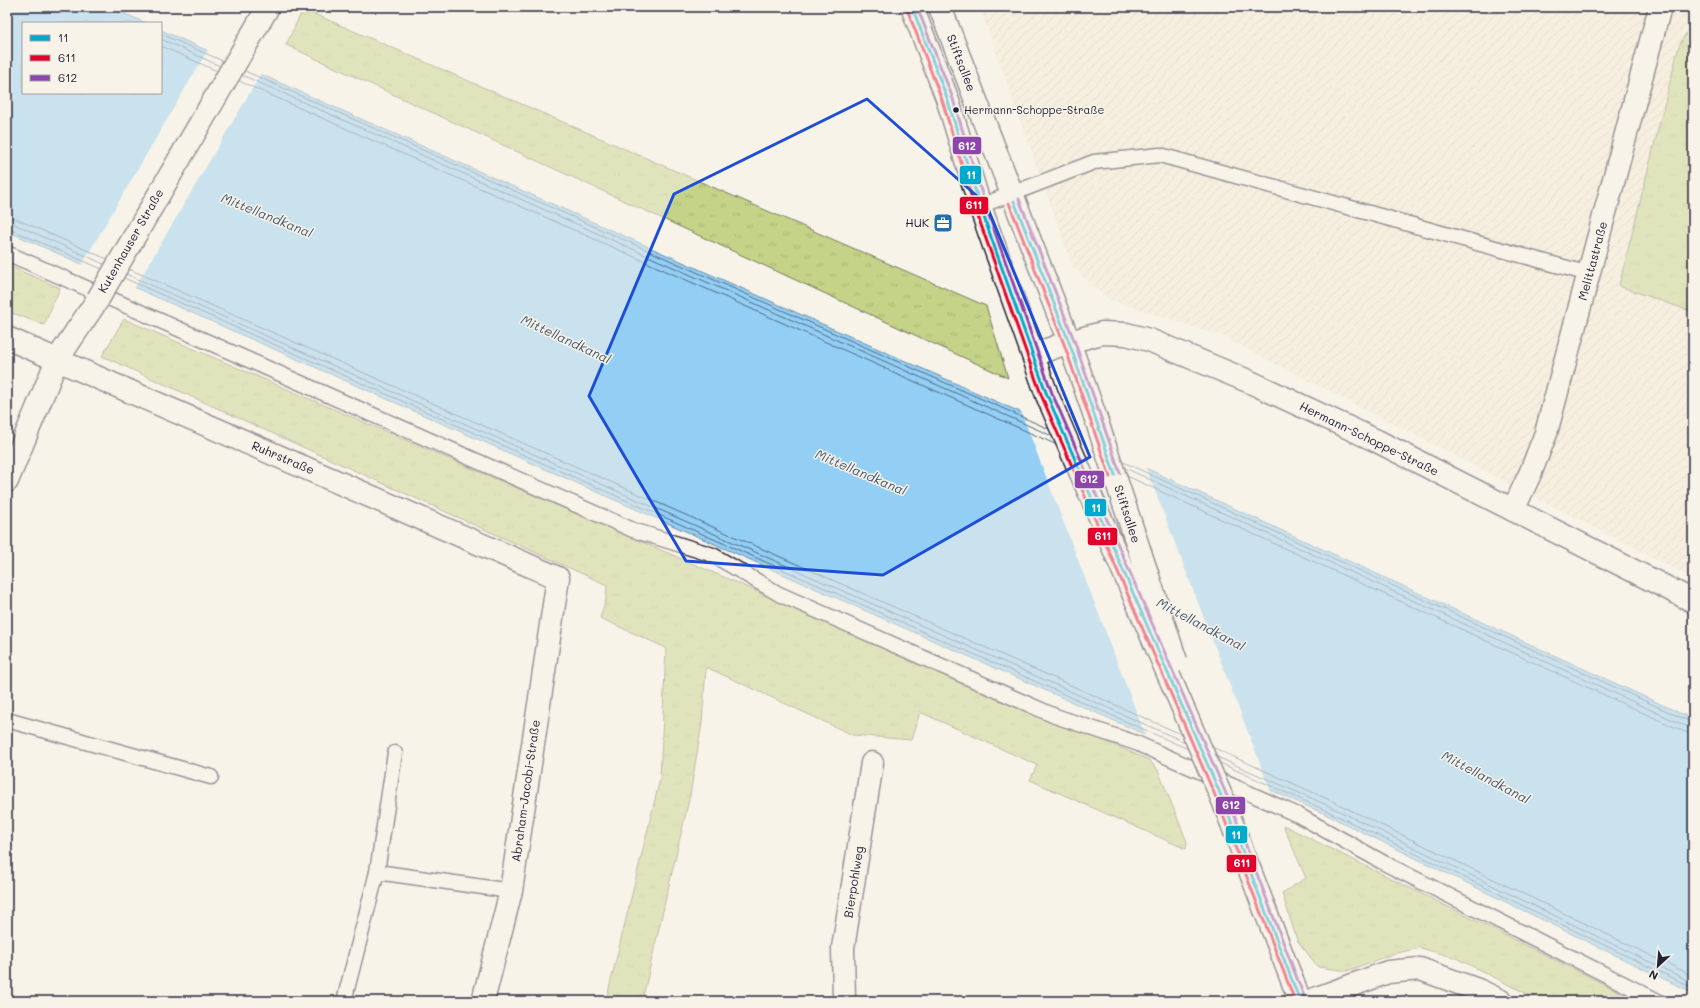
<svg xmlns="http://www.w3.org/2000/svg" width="1700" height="1008" font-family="Mali,sans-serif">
  <defs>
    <pattern id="industrial-furrows" width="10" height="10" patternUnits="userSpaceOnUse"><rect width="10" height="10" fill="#f3e8d2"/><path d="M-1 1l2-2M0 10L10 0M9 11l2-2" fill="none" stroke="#d0c7b5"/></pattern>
    <pattern id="grass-tufts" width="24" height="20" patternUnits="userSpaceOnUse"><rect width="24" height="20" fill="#c4d387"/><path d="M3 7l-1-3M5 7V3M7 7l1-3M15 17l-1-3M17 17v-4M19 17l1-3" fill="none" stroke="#a8b575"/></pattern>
  </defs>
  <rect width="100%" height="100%" fill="#f7f3e8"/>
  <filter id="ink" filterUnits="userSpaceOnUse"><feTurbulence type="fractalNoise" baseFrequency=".025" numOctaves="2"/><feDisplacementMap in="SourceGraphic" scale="8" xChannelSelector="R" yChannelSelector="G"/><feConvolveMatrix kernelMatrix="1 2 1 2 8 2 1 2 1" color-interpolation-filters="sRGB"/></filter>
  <g filter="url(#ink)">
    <polygon fill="url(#industrial-furrows)" points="980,7 1693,7 1693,578 1220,335 1111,300 1099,291 1073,267"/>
    <g fill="url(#grass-tufts)" stroke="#737a61">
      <polygon points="303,9 986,306 1008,378 286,45"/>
      <polygon points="1689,28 1693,28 1693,312 1619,286 1679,46"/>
      <polygon points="7,265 60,288 44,325 7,311"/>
      <polygon points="124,319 1149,760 1158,770 1187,842 1186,849 1030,780 1037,765 920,712 911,740 853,735 706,667 702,723 690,795 642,1001 606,1001 660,779 666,648 600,618 606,599 607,585 102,356"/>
      <polygon points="1283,825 1638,1001 1541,1001 1456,958 1421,948 1392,954 1347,971 1318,967 1297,940 1282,893 1306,878"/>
    </g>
    <polygon fill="#93cff4" stroke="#668aaa" points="7,7 110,7 146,23 23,23 23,93 161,93 161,30 1139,465 1693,719 1693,993 1325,814 7,231"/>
    <g fill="#f7f3e8">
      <polygon points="209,48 262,72 134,289 81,266"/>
      <polygon points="1020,409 1145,465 1271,792 1146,737"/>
    </g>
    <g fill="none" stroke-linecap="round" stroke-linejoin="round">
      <g stroke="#4f6785" stroke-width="1">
        <polyline points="161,34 223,61"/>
        <polyline points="161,39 220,66"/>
        <polyline points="161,46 217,71"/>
        <polyline points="245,71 1049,429"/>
        <polyline points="242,75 1052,436"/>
        <polyline points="239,81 1055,444"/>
        <polyline points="7,217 14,218 107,259"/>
        <polyline points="7,223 12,223 104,264"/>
        <polyline points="7,228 102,269"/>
        <polyline points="129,269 1181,734"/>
        <polyline points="126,274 1185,742"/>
        <polyline points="124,278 1188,749"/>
        <polyline points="1123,462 1693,723"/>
        <polyline points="1125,468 1688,727 1693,728"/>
        <polyline points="1127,476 1685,732 1693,734"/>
        <polyline points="1214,748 1332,801 1693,976"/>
        <polyline points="1217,757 1329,806 1693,983"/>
        <polyline points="1220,763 1327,811 1693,988"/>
      </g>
      <g stroke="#22223b" stroke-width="17">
        <g id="lane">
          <polyline points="980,206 1094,162 1160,155 1589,274"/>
          <polyline points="7,253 633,530 713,555 779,594 1055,716 1136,743 1298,815 1384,863 1658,1001"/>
          <polyline points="7,720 211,777"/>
          <polyline points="377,872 511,891"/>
          <polyline points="344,1001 377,872 395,753"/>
        </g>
      </g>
      <g stroke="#22223b" stroke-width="25">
        <g id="street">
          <polyline points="7,338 558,578 511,891 483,1001"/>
          <polyline points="1033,355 1069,342 1102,333 1126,334 1149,340 1248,381 1377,441 1693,601"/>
          <polyline points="1513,510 1530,474 1546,433 1660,7"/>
          <polyline points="844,1001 843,948 872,763"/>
          <polyline points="1309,1001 1388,972 1420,969 1478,990 1501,1001"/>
        </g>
      </g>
      <g stroke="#22223b" stroke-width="25">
        <g id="secondary">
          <polyline points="912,7 947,98 980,206 1047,395"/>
          <polyline points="940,7 1069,342 1095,416"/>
          <polyline points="7,481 57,360 98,299"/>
          <polyline points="1222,798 1300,1001"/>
        </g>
      </g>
      <use href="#lane" stroke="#f7f3e8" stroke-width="14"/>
      <use href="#street" stroke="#f7f3e8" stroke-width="22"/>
      <use href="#secondary" stroke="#f7f3e8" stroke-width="22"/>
      <g stroke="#22223b" stroke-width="25" stroke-linecap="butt">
        <g id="secondary-bridge">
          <polyline points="98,299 268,7"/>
          <polyline points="1047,395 1222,798"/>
          <polyline points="1095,416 1176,661"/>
        </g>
      </g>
      <use href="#secondary-bridge" stroke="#f7f3e8" stroke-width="22"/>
      <g stroke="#f7f3e8" stroke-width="6">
        <g id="bus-1">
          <polyline points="912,7 947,98 980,206 1047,395 1222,798 1300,1001"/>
          <polyline points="1014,201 1069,342 1115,475"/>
        </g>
      </g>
      <g stroke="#f7f3e8" stroke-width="6">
        <g id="bus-2">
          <polyline points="907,9 942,100 975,208 1042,397 1217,800 1295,1001"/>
          <polyline points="1009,203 1064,344 1110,477"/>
        </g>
      </g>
      <g stroke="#f7f3e8" stroke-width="6">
        <g id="bus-3">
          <polyline points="917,7 952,96 985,204 1052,393 1227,796 1305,999"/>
          <polyline points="1019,199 1074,340 1120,473"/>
        </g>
      </g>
      <use href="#bus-1" stroke="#00a9ce" stroke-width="3"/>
      <use href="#bus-2" stroke="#e4002b" stroke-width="3"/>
      <use href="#bus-3" stroke="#8e44ad" stroke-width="3"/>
    </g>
  </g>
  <path d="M0 0H1700V1008H0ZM 867,99 L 986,204 L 1090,457 L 883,575 L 686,561 L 589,396 L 674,194 Z" fill="#f7f3e8" fill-opacity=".55" fill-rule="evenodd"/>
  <path fill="none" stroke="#1d4ed8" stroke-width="3" stroke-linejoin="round" d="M 867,99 L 986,204 L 1090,457 L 883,575 L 686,561 L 589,396 L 674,194 Z"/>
  <defs>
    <g id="office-square" transform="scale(1)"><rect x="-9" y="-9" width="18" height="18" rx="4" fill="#1f6fb2" stroke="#f7f3e8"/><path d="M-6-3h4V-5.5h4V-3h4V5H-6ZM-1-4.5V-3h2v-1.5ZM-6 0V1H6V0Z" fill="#fff"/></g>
  </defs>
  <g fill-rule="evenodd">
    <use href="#office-square" x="943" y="223"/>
  </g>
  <circle fill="#22223b" stroke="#f7f3e8" stroke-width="1.5" cx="956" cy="110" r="3.5"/>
  <g text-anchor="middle" stroke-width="3" stroke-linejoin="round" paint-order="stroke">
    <g font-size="11" fill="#22223b" stroke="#f7f3e8" text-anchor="start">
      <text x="964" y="114">Hermann-Schoppe-Straße</text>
    </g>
    <g font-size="12" fill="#22223b" stroke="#f7f3e8">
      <text transform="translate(961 63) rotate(69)" y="4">Stiftsallee</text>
      <text transform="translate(131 241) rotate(-60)" y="4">Kutenhauser Straße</text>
      <text transform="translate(1593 261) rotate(-75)" y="4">Melittastraße</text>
      <text transform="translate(1369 439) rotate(26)" y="4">Hermann-Schoppe-Straße</text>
      <text transform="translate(283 458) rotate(23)" y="4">Ruhrstraße</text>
      <text transform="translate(1127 514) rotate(72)" y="4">Stiftsallee</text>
      <text transform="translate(526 791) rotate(-82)" y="4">Abraham-Jacobi-Straße</text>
      <text transform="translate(854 882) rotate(-81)" y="4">Bierpohlweg</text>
    </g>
    <g font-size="12" fill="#22223b" stroke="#f7f3e8" text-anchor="end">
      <text x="929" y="227">HUK</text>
    </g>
    <g font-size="13" font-style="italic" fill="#445672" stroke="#f7f3e8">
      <text transform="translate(267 215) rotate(22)" y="5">Mittellandkanal</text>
      <text transform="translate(566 339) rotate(25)" y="5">Mittellandkanal</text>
      <text transform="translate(861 472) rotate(23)" y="5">Mittellandkanal</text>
      <text transform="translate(1201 624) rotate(28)" y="5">Mittellandkanal</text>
      <text transform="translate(1486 777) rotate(28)" y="5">Mittellandkanal</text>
    </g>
  </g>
  <g stroke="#f7f3e8" stroke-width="1.5">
    <rect x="952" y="136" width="30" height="19" rx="4" fill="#8e44ad"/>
    <rect x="959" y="165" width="23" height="20" rx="4" fill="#00a9ce"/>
    <rect x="959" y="196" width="30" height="19" rx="4" fill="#e4002b"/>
    <rect x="1074" y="470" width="31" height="19" rx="4" fill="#8e44ad"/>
    <rect x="1084" y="498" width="23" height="19" rx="4" fill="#00a9ce"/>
    <rect x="1087" y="527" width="31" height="19" rx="4" fill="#e4002b"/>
    <rect x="1215" y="796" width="31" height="19" rx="4" fill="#8e44ad"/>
    <rect x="1225" y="825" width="23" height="19" rx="4" fill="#00a9ce"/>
    <rect x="1226" y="854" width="31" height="19" rx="4" fill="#e4002b"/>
  </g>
  <g font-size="11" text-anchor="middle" font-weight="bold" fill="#fff">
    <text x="967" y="150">612</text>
    <text x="971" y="179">11</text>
    <text x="974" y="209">611</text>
    <text x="1089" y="483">612</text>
    <text x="1096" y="512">11</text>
    <text x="1103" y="540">611</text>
    <text x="1231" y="809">612</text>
    <text x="1236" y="839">11</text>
    <text x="1242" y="867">611</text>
  </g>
  <rect width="1700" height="1008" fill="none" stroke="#f7f3e8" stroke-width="24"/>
  <rect x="12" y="12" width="1676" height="984" fill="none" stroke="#22223b" stroke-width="1.5" filter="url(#ink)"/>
  <rect x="22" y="22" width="140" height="72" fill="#f7f3e8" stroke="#a29fa3"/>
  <rect x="30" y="35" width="20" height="6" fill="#00a9ce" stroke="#a29fa3"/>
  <text x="58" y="42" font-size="12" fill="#22223b">11</text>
  <rect x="30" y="55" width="20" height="6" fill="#e4002b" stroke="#a29fa3"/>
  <text x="58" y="62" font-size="12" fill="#22223b">611</text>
  <rect x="30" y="75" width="20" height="6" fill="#8e44ad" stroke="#a29fa3"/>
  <text x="58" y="82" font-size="12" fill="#22223b">612</text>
  <g transform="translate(1658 966) rotate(206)" stroke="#f7f3e8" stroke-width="3" paint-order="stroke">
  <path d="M0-3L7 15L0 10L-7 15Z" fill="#22223b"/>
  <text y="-6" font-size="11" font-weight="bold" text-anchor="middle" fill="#22223b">N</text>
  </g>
</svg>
